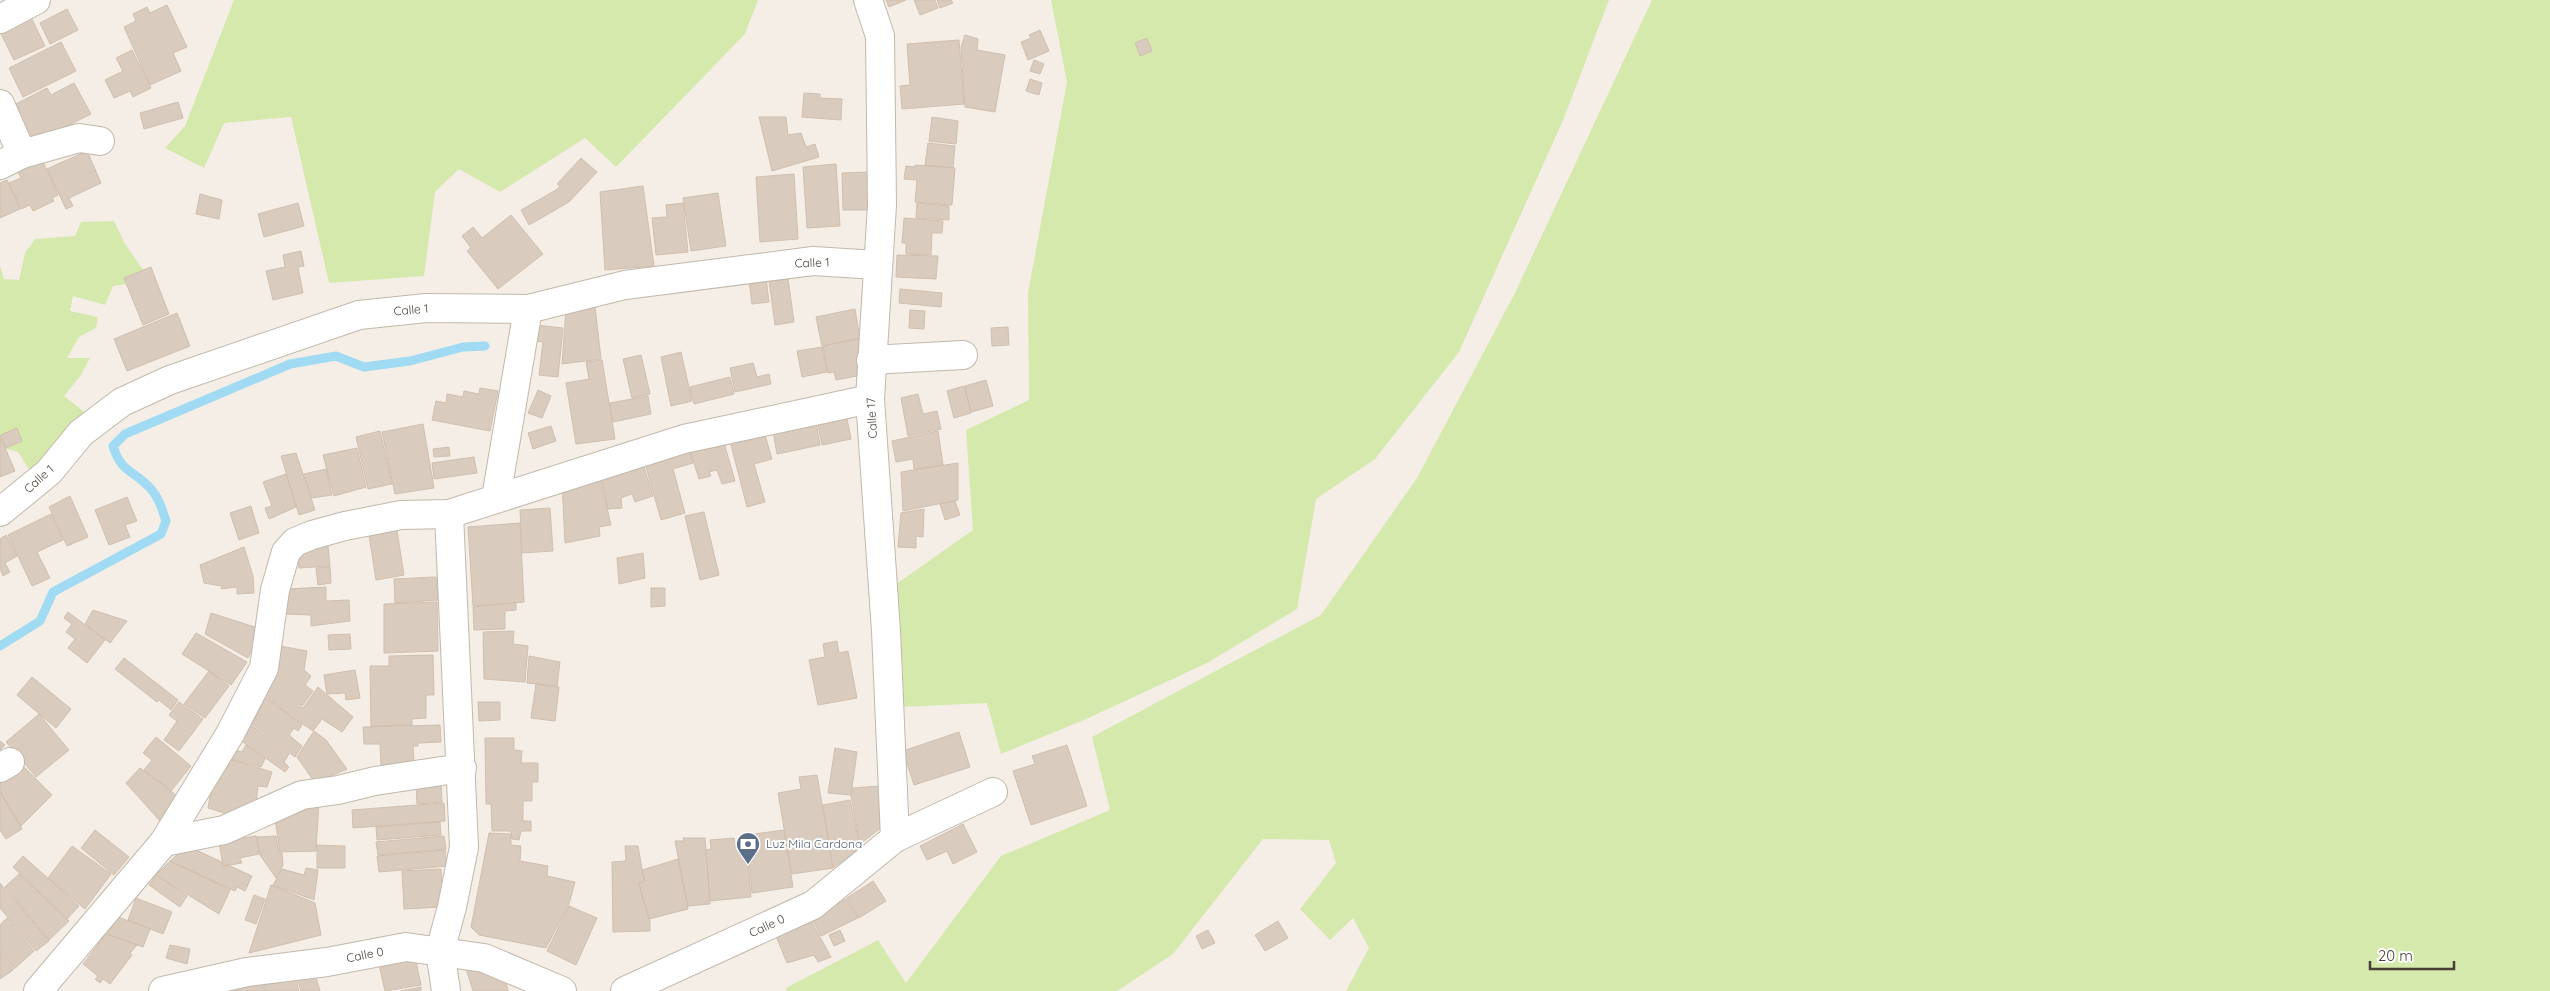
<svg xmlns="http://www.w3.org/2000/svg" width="2550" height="991" font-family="Quicksand,sans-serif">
  <rect width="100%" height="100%" fill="#f4eee6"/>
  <g fill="#d5e9ad">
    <polygon points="234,0 758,0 745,34 616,167 585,138 500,192 459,169 435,192 424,276 329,283 291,117 224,123 204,168 165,148 185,126"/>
    <polygon points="1051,0 1609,0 1564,118 1459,352 1375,459 1316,499 1297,609 1207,663 1084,720 1001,754 987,703 901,707 892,587 973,530 966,430 1029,400 1028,293 1067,82"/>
    <polygon points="1652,0 2550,0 2550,991 1346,991 1369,948 1353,918 1330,940 1300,909 1336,863 1329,840 1263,839 1173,954 1117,991 787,991 786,988 878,940 906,983 1001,856 1110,810 1092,737 1321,615 1417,478 1515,293"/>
    <polygon points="114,221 125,244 144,271 128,284 113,286 105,305 73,296 70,311 98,317 96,328 79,337 67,358 90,358 81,375 64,396 87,414 49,472 29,469 18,452 0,447 0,266 4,279 19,280 25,253 35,239 75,236 81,222"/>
  </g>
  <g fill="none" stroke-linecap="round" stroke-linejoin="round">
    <path stroke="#a0daf3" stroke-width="9" d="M 0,646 L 40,621 L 53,592 L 161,534 L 166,521 C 162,509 159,498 151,489 C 134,470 121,473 113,446 L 125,434 L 290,364 L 336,356 L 364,367 L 410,361 L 463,347 L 485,346"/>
  </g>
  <g fill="#d9cbbe" stroke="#d1bfae">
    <polygon points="886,0 906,0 889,7"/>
    <polygon points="914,0 935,0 938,8 920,15"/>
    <polygon points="937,0 951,0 953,3 940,8"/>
    <polygon points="167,5 187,47 173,53 181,71 150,85 124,27 136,21 133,14 147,7 150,13"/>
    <polygon points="27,9 45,46 14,60 0,32"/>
    <polygon points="67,9 78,30 50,44 40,23"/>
    <polygon points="1040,30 1049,51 1028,60 1021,42 1031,38 1029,35"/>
    <polygon points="965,35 978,39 977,50 1005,55 995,112 965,107 961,47"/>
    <polygon points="1147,38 1152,51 1140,56 1135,43"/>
    <polygon points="959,40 964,104 902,109 900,86 910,85 907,44"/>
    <polygon points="61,42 76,71 23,97 9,68"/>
    <polygon points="132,50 151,88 133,97 130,91 114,98 105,80 123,71 116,58"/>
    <polygon points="1034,60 1044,64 1040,74 1030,71"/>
    <polygon points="1030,79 1042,83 1039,95 1026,91"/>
    <polygon points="74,83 91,114 31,144 12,106 47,88 51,95"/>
    <polygon points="804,93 820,94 820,98 842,99 841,120 802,117"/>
    <polygon points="178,102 183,118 144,129 140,113"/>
    <polygon points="759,117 786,117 788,135 801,133 806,147 815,144 819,157 772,171"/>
    <polygon points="932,117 958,121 956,144 929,141"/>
    <polygon points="928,143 955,146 953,168 925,165"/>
    <polygon points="87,151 101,183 69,198 73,206 66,209 47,169"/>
    <polygon points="40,155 58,195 52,198 54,201 33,211 30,205 21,209 9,183 21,178 15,166"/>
    <polygon points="581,158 597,172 569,202 529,225 521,210 556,190 560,186 557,184"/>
    <polygon points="836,164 840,226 807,228 803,167"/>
    <polygon points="915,165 955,168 952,205 915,202 917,180 904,179 906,166 915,167"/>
    <polygon points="868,172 868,210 843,210 842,173"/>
    <polygon points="794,174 798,239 760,242 756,177"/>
    <polygon points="7,180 20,209 0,218 0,183"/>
    <polygon points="643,186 654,266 605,270 600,192"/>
    <polygon points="718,193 726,246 691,251 683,198"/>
    <polygon points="200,194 222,200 219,219 196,214"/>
    <polygon points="298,203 304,226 264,237 258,214"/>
    <polygon points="683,203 688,252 656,255 652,218 667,217 666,205"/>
    <polygon points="917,203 949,206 949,220 916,218"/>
    <polygon points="511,215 543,254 498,289 467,251 471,248 462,236 473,227 482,238"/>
    <polygon points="904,218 943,221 942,233 932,233 931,255 906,254 906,243 902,243"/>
    <polygon points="301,251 304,266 298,267 303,293 273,300 266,271 285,267 283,255"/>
    <polygon points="897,255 938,256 936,279 896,277"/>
    <polygon points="151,267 169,314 143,325 124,278"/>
    <polygon points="765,270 769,302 752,304 748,272"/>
    <polygon points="787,271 794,322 775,325 768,273"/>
    <polygon points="900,289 942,293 941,307 899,303"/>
    <polygon points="595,306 601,359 562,364 566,310"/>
    <polygon points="855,309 860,338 822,346 816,317"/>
    <polygon points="910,310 925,311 924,329 909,328"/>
    <polygon points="177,313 190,346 127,371 114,339"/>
    <polygon points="536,325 563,328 558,377 539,375 543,342 534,341"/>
    <polygon points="1008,327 1009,345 992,346 991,328"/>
    <polygon points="858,339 862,360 862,375 836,380 834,372 828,373 823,346"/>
    <polygon points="822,347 827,372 802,377 797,351"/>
    <polygon points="681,352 692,401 671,406 661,357"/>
    <polygon points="641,355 650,394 632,398 623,359"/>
    <polygon points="602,360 615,439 576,444 566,383 589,379 586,362"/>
    <polygon points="753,363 757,377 769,374 771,384 735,392 730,368"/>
    <polygon points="730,377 734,394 694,404 690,387"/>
    <polygon points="986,380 993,406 971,412 965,386"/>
    <polygon points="964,386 971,413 954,418 947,391"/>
    <polygon points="480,388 498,391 490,431 432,420 436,401 446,403 447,394 463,397 464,391 479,394"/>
    <polygon points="538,390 551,396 542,418 528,413"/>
    <polygon points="918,394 923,414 937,411 941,429 908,436 901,398"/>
    <polygon points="648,396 651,414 613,422 610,403"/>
    <polygon points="845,409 851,439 822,445 816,415"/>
    <polygon points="815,417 820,445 777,454 772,425"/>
    <polygon points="423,424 434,488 395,494 382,432"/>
    <polygon points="551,426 556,441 533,449 528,433"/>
    <polygon points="17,428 22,441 6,448 1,435"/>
    <polygon points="763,428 772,459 754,464 765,502 747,507 729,437"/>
    <polygon points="380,431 392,484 368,489 356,437"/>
    <polygon points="938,431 943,465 914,469 913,459 896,462 892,441"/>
    <polygon points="0,436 15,471 0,477"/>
    <polygon points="724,443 735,481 722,484 717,470 709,472 711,476 699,479 689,447"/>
    <polygon points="688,446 693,463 673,469 685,513 661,520 643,456"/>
    <polygon points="449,447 450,456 434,457 433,449"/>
    <polygon points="357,448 366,487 334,496 323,455"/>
    <polygon points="296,453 315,510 299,515 281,456"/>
    <polygon points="474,457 477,473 434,479 432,463"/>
    <polygon points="641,457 653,496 635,502 632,494 621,498 622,508 608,509 600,470"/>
    <polygon points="958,463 958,500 903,511 901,472"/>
    <polygon points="326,469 332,495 312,498 304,474"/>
    <polygon points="599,473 611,525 599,527 600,536 565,543 562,482"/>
    <polygon points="286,474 296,507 269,519 265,508 272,506 263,482"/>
    <polygon points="70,496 88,537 67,546 49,507"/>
    <polygon points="127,497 137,521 125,525 130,537 109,545 95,510"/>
    <polygon points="955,501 960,515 945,520 940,504"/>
    <polygon points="251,506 259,533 239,540 230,513"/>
    <polygon points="550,508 553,551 522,553 520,510"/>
    <polygon points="924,509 923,537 916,536 916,548 898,547 901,513"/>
    <polygon points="704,512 719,575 700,580 685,516"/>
    <polygon points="51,514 63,540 37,552 50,578 32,586 8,535"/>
    <polygon points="395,518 404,575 376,580 367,522"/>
    <polygon points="520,523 524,602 473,606 468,527"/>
    <polygon points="6,535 17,556 5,563 10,572 3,576 0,569 0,539"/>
    <polygon points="328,546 330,566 299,568 297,550"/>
    <polygon points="244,547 253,576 254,593 237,594 237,587 221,589 222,586 204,583 200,565"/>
    <polygon points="643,553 645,578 619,584 617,558"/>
    <polygon points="330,567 331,583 318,585 316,568"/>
    <polygon points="436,577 438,600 395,603 394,579"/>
    <polygon points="326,587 326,601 349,600 350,621 311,626 311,615 286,614 286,589"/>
    <polygon points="651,588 665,588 665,606 651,607"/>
    <polygon points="437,602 438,651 384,653 384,604"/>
    <polygon points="516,603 516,610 505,611 505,629 474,630 473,607"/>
    <polygon points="93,610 127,621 110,643 85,624"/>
    <polygon points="68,612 105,640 87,663 68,648 75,639 66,632 72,624 64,618"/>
    <polygon points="211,613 258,628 254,645 248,658 205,634"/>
    <polygon points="514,631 513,644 528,646 525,682 484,679 483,632"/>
    <polygon points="196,633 247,662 231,685 182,654"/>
    <polygon points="350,634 351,649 329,650 328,635"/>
    <polygon points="837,641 839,653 848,651 857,698 818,705 809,660 825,657 823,644"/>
    <polygon points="275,645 307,651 304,670 311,676 305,685 313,691 302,706 299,704 290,715 256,689"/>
    <polygon points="433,655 434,695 426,695 426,718 412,719 412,725 371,726 370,666 389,666 389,656"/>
    <polygon points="529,656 560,662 557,686 527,683"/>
    <polygon points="124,658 178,700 171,710 159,700 157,702 115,669"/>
    <polygon points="355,670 360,698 346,700 345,693 327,694 324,675"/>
    <polygon points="209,671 229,686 205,718 184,704"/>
    <polygon points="32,677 71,709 56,728 17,695"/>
    <polygon points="536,684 559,687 555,721 531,718"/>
    <polygon points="318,687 353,717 342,732 322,719 313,731 291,716 299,706 303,708"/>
    <polygon points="266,698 302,725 298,731 294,728 289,735 302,746 295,757 252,724"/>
    <polygon points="179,702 203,719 179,751 164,740 177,721 169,715"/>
    <polygon points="478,702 500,702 500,720 479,721"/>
    <polygon points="39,714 69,750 36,777 6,742"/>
    <polygon points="251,725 289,754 284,762 289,767 285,772 240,740"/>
    <polygon points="440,725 441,742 418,743 418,746 413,746 414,762 381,765 380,744 364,744 363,727"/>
    <polygon points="314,731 326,740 347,769 315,783 297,757"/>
    <polygon points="959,732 970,767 914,785 903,751"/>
    <polygon points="156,737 191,766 171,791 144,770 152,760 143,753"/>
    <polygon points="485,738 514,738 514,750 522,751 521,763 538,763 538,782 532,782 532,801 523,801 523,821 531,821 531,831 521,831 519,840 512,839 511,831 492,831 491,804 486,804"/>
    <polygon points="0,741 5,745 0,750"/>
    <polygon points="246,745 265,759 261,767 227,758 229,749 242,752"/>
    <polygon points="1067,745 1087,806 1031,825 1013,771 1035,764 1032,756"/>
    <polygon points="835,748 857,752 851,795 828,793"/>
    <polygon points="222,757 272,772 267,787 258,786 256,803 230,815 208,808 213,778"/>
    <polygon points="23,766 52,795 21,826 0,791 0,782"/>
    <polygon points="140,768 180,798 160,821 126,783"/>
    <polygon points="817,775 833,868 792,874 778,793 801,789 799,777"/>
    <polygon points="441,781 442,802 417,804 416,783"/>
    <polygon points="879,786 882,827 860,844 851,796 853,788"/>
    <polygon points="0,792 22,829 6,839 0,830"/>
    <polygon points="850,800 860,848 833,868 823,805"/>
    <polygon points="319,801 316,851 280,852 275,819 286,819 286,803"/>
    <polygon points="444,803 445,821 353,828 352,810"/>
    <polygon points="440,822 441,835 377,840 376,827"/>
    <polygon points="963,824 977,852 953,864 947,851 927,860 920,846"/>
    <polygon points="95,830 129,857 114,875 81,848"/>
    <polygon points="784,830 793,887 752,893 747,835"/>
    <polygon points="489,833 511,834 511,845 521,846 520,861 548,866 547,876 575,882 569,904 546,948 479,935 471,927"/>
    <polygon points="256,836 259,854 240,858 242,863 223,866 219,842"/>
    <polygon points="276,836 279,853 282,853 283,865 276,878 260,855 257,837"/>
    <polygon points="444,836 446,849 378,855 376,842"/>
    <polygon points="683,838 705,838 710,904 688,906 675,841 684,841"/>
    <polygon points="734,838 736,850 747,849 751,897 710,901 706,850 711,849 710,840"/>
    <polygon points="317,845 345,846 345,868 317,868"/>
    <polygon points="72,846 111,874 85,909 48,878"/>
    <polygon points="187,846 222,862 222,867 228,865 252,876 245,891 237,887 235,891 170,861"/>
    <polygon points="625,846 638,846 644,880 638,883 650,921 650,931 613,932 612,862 626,861"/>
    <polygon points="445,850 447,866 379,872 377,856"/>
    <polygon points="23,856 79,906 67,919 13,867"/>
    <polygon points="678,859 688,909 649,919 639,883 645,881 642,870"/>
    <polygon points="170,861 230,890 219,914 156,875"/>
    <polygon points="306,868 318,870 314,900 273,885 282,869 304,875"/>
    <polygon points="441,869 443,907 404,909 402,871"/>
    <polygon points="19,874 69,921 49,940 5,887"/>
    <polygon points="156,875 187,896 180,907 149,885"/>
    <polygon points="873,881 886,901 859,918 847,898"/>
    <polygon points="0,883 49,941 36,951 0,908"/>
    <polygon points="271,885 315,903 321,935 249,953"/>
    <polygon points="254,895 265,899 256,924 245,920"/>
    <polygon points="136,898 172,912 163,934 128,920"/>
    <polygon points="846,899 858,918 821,936 811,917"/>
    <polygon points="569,906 597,918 576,965 547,951"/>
    <polygon points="118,917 150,929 143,947 107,934"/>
    <polygon points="809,917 831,957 818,962 814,955 787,963 774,931"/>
    <polygon points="7,918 34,951 14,969 0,950 0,925"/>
    <polygon points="1278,921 1288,938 1265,951 1255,935"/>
    <polygon points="840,930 845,941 834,946 829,935"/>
    <polygon points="1208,930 1215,943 1202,949 1196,936"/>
    <polygon points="106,934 137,945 130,953 132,955 110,984 103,979 100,983 95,979 98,976 83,964"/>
    <polygon points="170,945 190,949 187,964 166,958"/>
    <polygon points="0,952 13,970 0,979"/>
    <polygon points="414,952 421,985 385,991 378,960"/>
    <polygon points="465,965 503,969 508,991 473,991"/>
    <polygon points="292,968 299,991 266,991 262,977"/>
    <polygon points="315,974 320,991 301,991 297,979"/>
    <polygon points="262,981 265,991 228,991"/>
    <polygon points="421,987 421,991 401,991"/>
  </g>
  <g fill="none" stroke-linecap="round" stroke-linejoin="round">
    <g stroke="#c2b8ab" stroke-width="30">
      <g id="minor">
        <polyline points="868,0 880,36 882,205 870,399 886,631 895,838"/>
        <polyline points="0,19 36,0"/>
        <polyline points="0,104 22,154"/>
        <polyline points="0,165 22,154 79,138 100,141"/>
        <polyline points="871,360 963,355"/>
        <polyline points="496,498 528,309"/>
        <polyline points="0,512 49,472 81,433 122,402 170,380 359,315 426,308 528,309 625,285 813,261 877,265"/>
        <polyline points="0,768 10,762"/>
        <polyline points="164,842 224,830 302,795 338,790 375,781 462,768"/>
        <polyline points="38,991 164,842 230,734 264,668 275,590 286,552 295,542 312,535 345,526 401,515 449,514 684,439 870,399"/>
        <polyline points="163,991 247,972 327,962 406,947 484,958 562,991"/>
        <polyline points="446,991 440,951 452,907 464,847 449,514"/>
        <polyline points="625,991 813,905 895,838 993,792"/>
      </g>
    </g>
    <use href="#minor" stroke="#fff" stroke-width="28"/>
  </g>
  <defs>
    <g id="bank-pin" transform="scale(1.25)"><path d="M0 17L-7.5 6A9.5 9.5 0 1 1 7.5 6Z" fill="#5c6f8a" stroke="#fff"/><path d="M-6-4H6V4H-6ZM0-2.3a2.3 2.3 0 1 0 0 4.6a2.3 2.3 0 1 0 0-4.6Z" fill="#fff"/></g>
  </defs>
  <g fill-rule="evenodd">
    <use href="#bank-pin" x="748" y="844"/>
  </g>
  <g text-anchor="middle" stroke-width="4" stroke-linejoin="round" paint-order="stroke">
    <g font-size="12" fill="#473e35" stroke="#fff">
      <text transform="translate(812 263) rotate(-2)" y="4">Calle 1</text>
      <text transform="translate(411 310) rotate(-5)" y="4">Calle 1</text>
      <text transform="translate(872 418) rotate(-93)" y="4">Calle 17</text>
      <text transform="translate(39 479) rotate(-42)" y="4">Calle 1</text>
      <text transform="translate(767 926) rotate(-25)" y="4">Calle 0</text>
      <text transform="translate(365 955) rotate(-11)" y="4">Calle 0</text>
    </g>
    <g font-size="12" fill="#4e5e75" stroke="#fff" text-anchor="start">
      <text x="766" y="848">Luz Mila Cardona</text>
    </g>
  </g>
  <path d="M2370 961v8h84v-8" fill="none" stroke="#473e35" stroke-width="2.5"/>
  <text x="2378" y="961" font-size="15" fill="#473e35" stroke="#ffffff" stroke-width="4" paint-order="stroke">20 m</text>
</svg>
